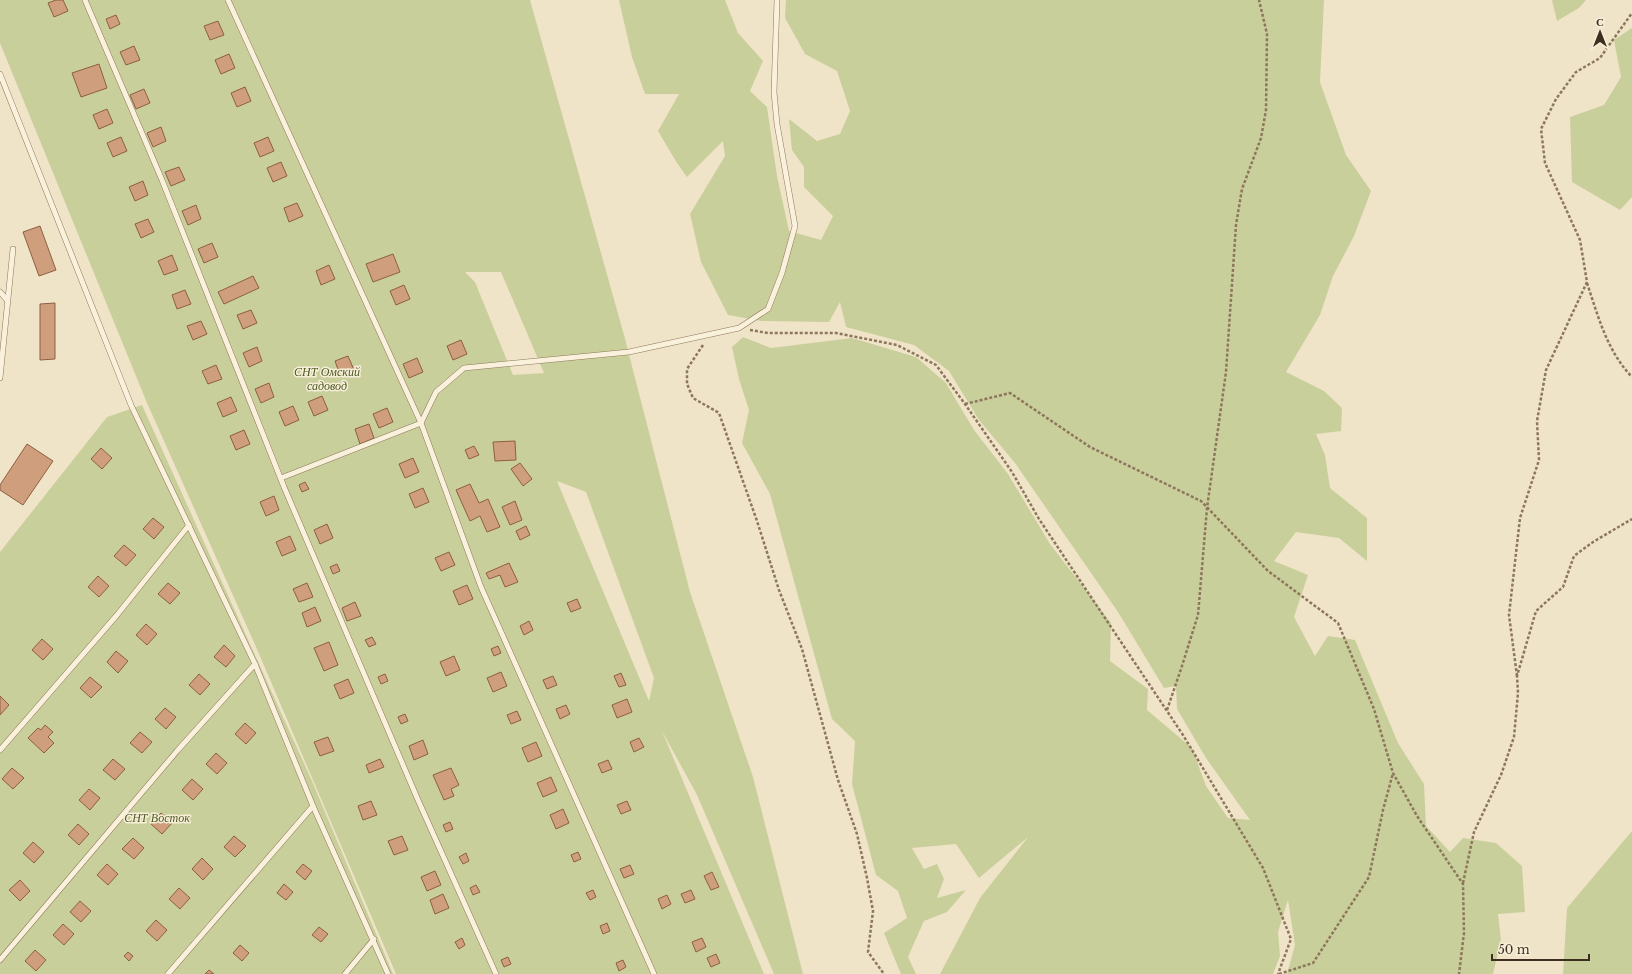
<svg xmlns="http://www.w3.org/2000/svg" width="1632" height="974" font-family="'Libre Baskerville',serif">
  <rect width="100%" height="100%" fill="#f0e4c8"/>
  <g fill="#c9cf9b" fill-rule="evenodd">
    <path d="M 0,0 L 530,0 L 624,335 L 690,592 L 753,777 L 803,974 L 774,974 L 697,795 L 662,731 L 764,974 L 396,974 L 256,647 L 147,403 L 0,43 ZM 465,272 L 501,272 L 544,373 L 513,375 L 475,282 ZM 557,481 L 586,492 L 654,678 L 649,701 Z"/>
    <polygon points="619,0 725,0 738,33 763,61 750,91 767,107 777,176 789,231 821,240 833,216 804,187 804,167 792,150 789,119 817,141 840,134 850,111 837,71 805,54 785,18 786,0 1324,0 1320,82 1346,155 1371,191 1354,236 1333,276 1320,315 1286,372 1324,391 1342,408 1341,431 1316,434 1325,455 1330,488 1367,518 1367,561 1339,538 1296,532 1274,561 1308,575 1294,617 1315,656 1328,636 1355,640 1398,743 1424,784 1426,826 1450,852 1463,838 1496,843 1522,866 1525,912 1498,914 1501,940 1493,974 1287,974 1295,945 1288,900 1278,932 1280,956 1273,974 940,974 980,898 1028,837 979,878 956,844 912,848 924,869 937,864 944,879 937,898 966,890 947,912 924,921 908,957 916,974 901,974 884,933 907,918 898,891 876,875 852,784 855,741 832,719 770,494 742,443 749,410 739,379 732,347 743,337 771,348 852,338 916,357 946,383 974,430 1008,474 1050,544 1111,623 1110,661 1148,689 1147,710 1192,748 1206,786 1228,818 1250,820 1206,758 1177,709 1176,686 1164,688 1118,612 1015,463 979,420 949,371 914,345 846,327 840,302 829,322 761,321 728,315 701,262 690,214 725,156 723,141 687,177 677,163 658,131 679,94 645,94 632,57"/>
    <polygon points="1552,0 1586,0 1579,8 1557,21"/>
    <polygon points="1632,28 1632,197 1620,210 1572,182 1570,117 1604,105 1621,77 1614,40"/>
    <polygon points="142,405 312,781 393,974 0,974 0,552 107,417"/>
    <polygon points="1632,831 1632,974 1563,974 1567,908"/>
  </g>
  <g fill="#cf9f7d" stroke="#8d5f41">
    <polygon points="56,0 63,0 68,11 54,17 48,3"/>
    <polygon points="116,15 120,24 110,29 106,19"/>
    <polygon points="218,21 224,35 210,40 204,26"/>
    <polygon points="134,46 140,60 126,65 120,52"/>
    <polygon points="229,54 235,68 221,74 215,60"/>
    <polygon points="99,64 107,88 81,97 72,73"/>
    <polygon points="245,87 251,101 237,107 231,93"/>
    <polygon points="144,89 150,103 136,109 130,95"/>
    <polygon points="107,109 113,123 99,129 93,115"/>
    <polygon points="161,127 166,141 153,147 147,133"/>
    <polygon points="121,137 127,151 113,157 107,143"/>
    <polygon points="268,137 274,151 260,157 254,143"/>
    <polygon points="281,162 287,176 273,182 267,168"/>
    <polygon points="179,167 185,180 171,186 165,172"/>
    <polygon points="143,181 148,195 135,201 129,187"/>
    <polygon points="297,203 303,216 289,222 284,208"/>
    <polygon points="196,205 201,219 188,225 182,211"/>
    <polygon points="148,219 154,232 141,238 135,224"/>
    <polygon points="40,226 56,270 39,276 23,232"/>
    <polygon points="212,243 218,257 204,263 198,249"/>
    <polygon points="393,254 400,272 373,282 366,264"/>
    <polygon points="172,255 178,270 164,275 158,261"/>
    <polygon points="329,265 335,279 321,285 316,271"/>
    <polygon points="253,276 259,288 224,304 218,292"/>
    <polygon points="404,285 410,299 396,305 390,291"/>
    <polygon points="185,290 191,304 177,309 172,295"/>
    <polygon points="55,303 55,359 40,360 40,304"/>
    <polygon points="251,310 257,323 243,329 237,315"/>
    <polygon points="201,321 207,334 193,340 187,326"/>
    <polygon points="461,340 467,354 453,360 447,346"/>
    <polygon points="257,347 262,361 249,367 243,353"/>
    <polygon points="348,356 354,370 340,375 335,361"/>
    <polygon points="417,358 423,372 409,378 403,364"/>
    <polygon points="216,365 222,379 208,384 202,371"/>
    <polygon points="269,383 274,397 261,403 255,389"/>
    <polygon points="322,396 328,410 314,416 308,402"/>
    <polygon points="231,397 237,411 223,417 217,403"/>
    <polygon points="293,406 299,420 285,426 279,412"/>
    <polygon points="387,408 393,422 379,428 373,414"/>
    <polygon points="369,424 374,438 360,444 355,429"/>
    <polygon points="244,430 250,444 236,450 230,436"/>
    <polygon points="515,441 516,460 495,461 493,442"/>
    <polygon points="27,444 53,461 23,505 0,490 0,485"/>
    <polygon points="474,446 479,455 469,459 465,450"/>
    <polygon points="101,448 112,458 102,469 91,459"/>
    <polygon points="413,458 419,472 405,478 399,464"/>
    <polygon points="520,463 532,479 523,486 511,469"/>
    <polygon points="305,482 309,489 302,492 299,485"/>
    <polygon points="470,484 479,503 488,499 500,527 487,532 480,516 470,521 456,490"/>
    <polygon points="423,488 429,502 415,508 409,494"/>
    <polygon points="274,496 279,510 266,516 260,502"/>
    <polygon points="515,501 522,520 510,525 502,507"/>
    <polygon points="153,518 164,527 154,539 143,529"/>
    <polygon points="327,524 333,538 320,544 314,530"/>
    <polygon points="526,526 530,535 520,540 516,531"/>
    <polygon points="290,536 296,550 282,556 276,542"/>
    <polygon points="124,545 136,555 126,566 114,556"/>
    <polygon points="449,552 455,565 441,571 435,558"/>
    <polygon points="509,563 518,582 505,587 500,575 489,579 486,573"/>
    <polygon points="337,564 340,571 333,574 330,567"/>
    <polygon points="98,576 109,586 99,597 88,587"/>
    <polygon points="168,583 180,593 170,604 158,594"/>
    <polygon points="307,583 313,597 299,602 293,589"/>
    <polygon points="467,585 473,599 459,605 453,591"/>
    <polygon points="577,599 581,608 571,612 567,603"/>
    <polygon points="355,602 361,616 347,621 342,608"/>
    <polygon points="315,607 321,621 307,627 302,613"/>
    <polygon points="529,621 533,630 524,635 520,626"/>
    <polygon points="146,624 157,634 147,645 136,635"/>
    <polygon points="372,637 376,644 369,647 365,640"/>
    <polygon points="42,639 53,649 43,660 32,650"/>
    <polygon points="329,642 338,665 324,671 314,648"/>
    <polygon points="224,645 235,656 226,667 214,657"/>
    <polygon points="498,646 501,653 494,656 491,649"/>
    <polygon points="116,651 128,661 118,673 107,662"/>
    <polygon points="454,656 460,670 446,676 440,662"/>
    <polygon points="501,672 507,686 493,692 487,678"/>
    <polygon points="621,673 626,685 619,687 614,676"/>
    <polygon points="199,674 210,684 200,695 189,685"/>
    <polygon points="385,674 388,681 381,684 378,677"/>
    <polygon points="553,676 557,685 547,689 543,680"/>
    <polygon points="90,677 102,687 91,698 80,688"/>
    <polygon points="348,679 354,693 340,699 334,685"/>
    <polygon points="0,696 9,705 0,715"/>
    <polygon points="627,699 632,712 617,718 612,705"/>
    <polygon points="566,705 570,714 560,719 556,709"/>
    <polygon points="165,708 176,717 166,729 155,719"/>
    <polygon points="517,711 521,720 511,724 507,715"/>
    <polygon points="405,714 408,721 401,724 398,717"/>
    <polygon points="245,723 256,733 246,744 235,734"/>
    <polygon points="45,725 53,732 48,737 54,743 44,753 28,738 38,728 41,730"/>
    <polygon points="140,732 152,742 142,753 130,743"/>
    <polygon points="328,737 334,751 320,756 314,742"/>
    <polygon points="639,738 644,747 634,752 630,742"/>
    <polygon points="423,740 428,754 414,760 409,746"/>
    <polygon points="536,742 542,756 528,762 522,748"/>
    <polygon points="216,753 227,763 217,774 206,764"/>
    <polygon points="113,759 125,769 115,780 103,770"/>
    <polygon points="380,759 384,767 369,773 366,765"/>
    <polygon points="608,760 612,769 602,773 598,764"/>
    <polygon points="12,768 24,778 13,789 2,779"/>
    <polygon points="451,768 459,785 451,789 454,796 444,800 433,775"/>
    <polygon points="551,777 557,791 543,797 537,783"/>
    <polygon points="192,779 203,789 193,800 182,790"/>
    <polygon points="89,789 100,798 90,810 79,800"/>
    <polygon points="371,801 377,815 363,820 358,806"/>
    <polygon points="627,801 631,810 621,814 617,805"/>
    <polygon points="563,809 569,823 556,829 550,815"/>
    <polygon points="161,813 172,823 162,834 151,824"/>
    <polygon points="450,822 453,829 446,832 443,825"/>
    <polygon points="78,824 89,834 79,845 68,835"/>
    <polygon points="234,836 246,846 235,857 224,847"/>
    <polygon points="402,836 408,850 394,855 388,841"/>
    <polygon points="133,838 144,848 134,859 122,849"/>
    <polygon points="33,842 44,852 34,863 23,853"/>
    <polygon points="578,852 581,859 574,862 571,855"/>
    <polygon points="466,853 469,861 463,864 459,857"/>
    <polygon points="202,858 213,869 203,880 192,869"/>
    <polygon points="107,864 118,874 108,885 97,875"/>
    <polygon points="303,864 312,871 305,880 296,872"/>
    <polygon points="630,865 634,874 624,878 620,869"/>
    <polygon points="435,871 441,885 427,891 421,877"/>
    <polygon points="712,872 719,887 711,890 704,876"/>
    <polygon points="20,880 30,891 20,901 9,890"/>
    <polygon points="284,884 293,892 286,900 277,893"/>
    <polygon points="476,885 480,892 473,895 470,888"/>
    <polygon points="179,888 190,898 180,909 169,899"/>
    <polygon points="593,890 596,897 590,900 586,893"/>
    <polygon points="691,890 695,899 685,903 681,894"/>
    <polygon points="443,894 449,908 435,914 430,900"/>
    <polygon points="667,895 671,904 662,909 658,899"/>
    <polygon points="80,901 91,911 81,922 70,912"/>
    <polygon points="156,920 167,930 157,941 146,931"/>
    <polygon points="607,923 610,931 603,934 600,926"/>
    <polygon points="63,924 74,934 64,945 53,935"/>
    <polygon points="319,927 328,934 321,942 312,935"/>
    <polygon points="462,938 465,945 459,949 455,942"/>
    <polygon points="702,938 706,947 696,952 692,942"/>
    <polygon points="240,945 249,953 242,961 233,953"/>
    <polygon points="35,950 46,960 36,971 25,961"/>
    <polygon points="128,952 133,956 129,961 124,956"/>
    <polygon points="716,954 720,963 711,967 707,958"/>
    <polygon points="508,957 511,964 504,967 501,960"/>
    <polygon points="623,960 626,967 619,971 616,963"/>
    <polygon points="209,970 214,974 205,974"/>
  </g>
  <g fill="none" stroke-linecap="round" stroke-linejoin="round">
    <g stroke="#8d765c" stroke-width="6">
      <g id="lane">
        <polyline points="85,0 162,180 284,487 418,800 496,974"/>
        <polyline points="228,0 421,423 281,478"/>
        <polyline points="0,74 131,405 255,664 313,806 388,974"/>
        <polyline points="0,292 7,300"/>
        <polyline points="0,378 13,249"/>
        <polyline points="0,750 117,615 189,525"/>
        <polyline points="0,960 177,751 255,664"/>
        <polyline points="168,974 313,806"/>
        <polyline points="345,974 374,939"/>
        <polyline points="654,974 481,587 421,423 436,392 464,368 629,352 739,328 768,309 782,273 795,226 777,124 774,92 777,0"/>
      </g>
    </g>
    <g stroke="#8d765c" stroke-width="2.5" stroke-dasharray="3 2" stroke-linecap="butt">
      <path d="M 1587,283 C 1598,316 1607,351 1632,377"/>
      <polyline points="750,330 768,333 836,333 897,345 936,365 965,404 1012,472 1039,519 1183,735 1263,868 1291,939 1278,974"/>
      <polyline points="703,345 687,369 687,384 693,398 719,413 757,521 779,590 802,649 838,780 857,834 867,878 873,911 868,952 884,974"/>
      <polyline points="965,404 1010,393 1090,447 1201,501 1268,571 1338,623 1374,709 1393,773 1417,816 1463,884 1464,933 1459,974"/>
      <polyline points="1517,676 1509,615 1520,518 1539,460 1537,421 1546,370 1587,282 1580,240 1545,163 1541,129 1556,99 1576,72 1600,58 1632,13"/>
      <polyline points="1167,710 1181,669 1198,615 1207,508 1226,372 1236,225 1242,189 1261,138 1266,110 1267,34 1259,0"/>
      <polyline points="1463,883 1474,832 1501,775 1514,737 1518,693 1517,676 1536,611 1563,587 1574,556 1593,542 1632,519"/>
      <polyline points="1279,974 1313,963 1369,877 1383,810 1393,773"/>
    </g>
    <use href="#lane" stroke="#faf1dc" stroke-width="5"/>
  </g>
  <g text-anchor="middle" stroke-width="3" stroke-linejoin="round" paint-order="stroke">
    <g font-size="12" font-style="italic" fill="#4d5a26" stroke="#f7eed8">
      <text x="327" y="376">СНТ Омский<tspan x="327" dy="14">садовод</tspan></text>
      <text x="157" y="822">СНТ Восток</text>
    </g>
  </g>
  <g transform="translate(1600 32)" stroke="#f7eed8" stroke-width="3" paint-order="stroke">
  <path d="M0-3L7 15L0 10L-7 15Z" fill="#3d2e20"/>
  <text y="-6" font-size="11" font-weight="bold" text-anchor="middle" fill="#3d2e20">С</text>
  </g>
  <path d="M1492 954v6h97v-6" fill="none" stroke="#3d2e20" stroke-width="2"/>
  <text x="1498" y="954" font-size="12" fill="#3d2e20" stroke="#f7eed8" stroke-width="3" paint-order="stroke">50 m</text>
</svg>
